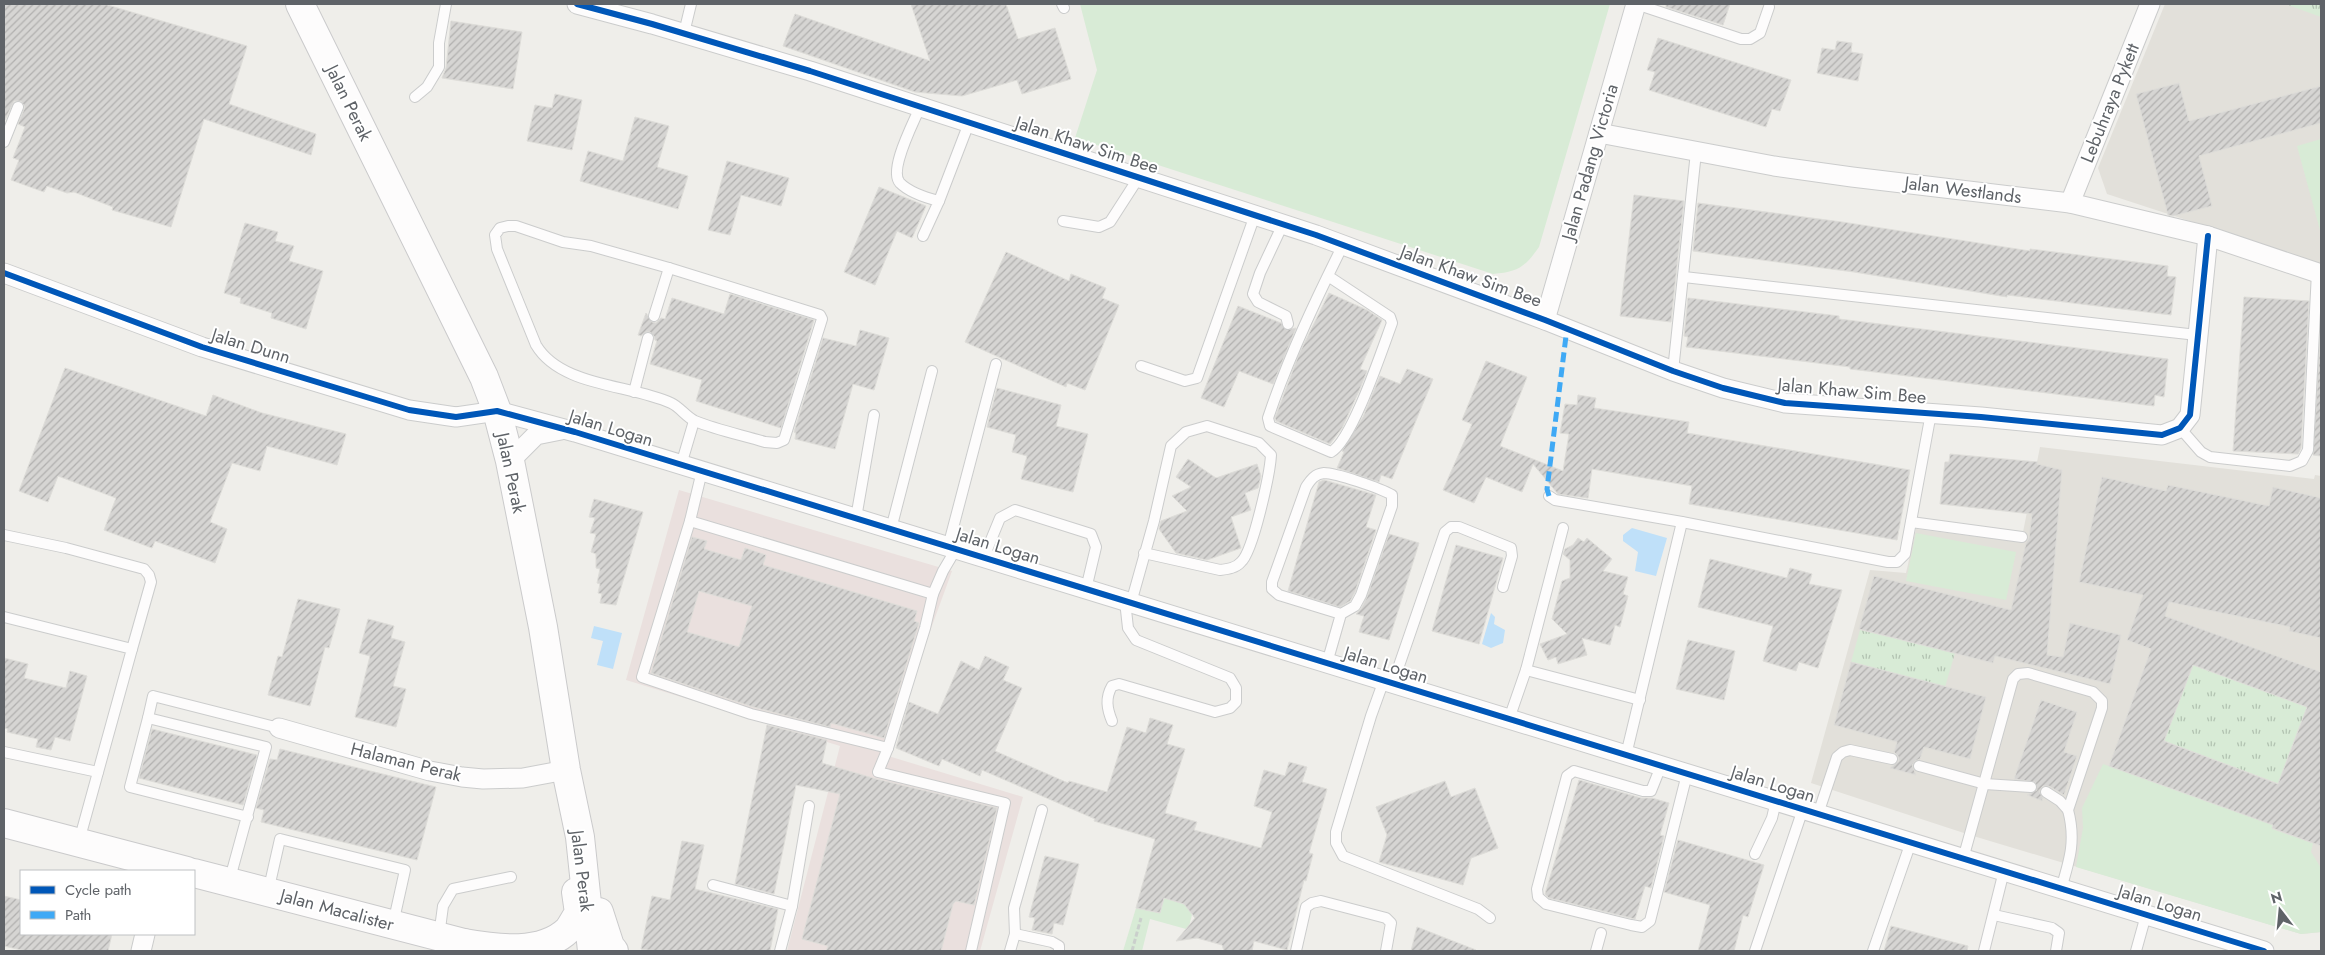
<svg xmlns="http://www.w3.org/2000/svg" width="2325" height="955" font-family="Jost,sans-serif">
  <defs>
    <pattern id="grass-tufts" width="24" height="20" patternUnits="userSpaceOnUse" patternTransform="scale(1.25)"><rect width="24" height="20" fill="#d8ebd6"/><path d="M3 7l-1-3M5 7V3M7 7l1-3M15 17l-1-3M17 17v-4M19 17l1-3" fill="none" stroke="#b2c2b1"/></pattern>
    <pattern id="building-hatch" width="6" height="6" patternUnits="userSpaceOnUse" patternTransform="scale(1.25)"><rect width="6" height="6" fill="#d6d5d3"/><path d="M-1 1l2-2M0 6l6-6M5 7l2-2" fill="none" stroke="#b1b0af"/></pattern>
  </defs>
  <rect width="100%" height="100%" fill="#efeeea"/>
  <g fill="#e2e0da">
    <polygon points="2165,4 2321,4 2321,264 2107,194 2098,168"/>
    <polygon points="2040,447 2314,479 2315,475 2321,476 2321,932 2301,934 1970,835 1811,783 1870,570 1906,573 1916,529 2021,542"/>
  </g>
  <polygon fill="#eae0de" points="679,490 952,571 885,755 1023,797 980,951 787,951 840,746 626,680"/>
  <g fill="url(#grass-tufts)">
    <polygon points="2285,4 2321,4 2321,17"/>
    <polygon points="1860,630 1955,653 1945,687 1851,662"/>
    <polygon points="2193,665 2318,711 2298,730 2286,763 2288,787 2164,741"/>
  </g>
  <g fill="#d8ebd6">
    <path d="M 1080,4 L 1610,4 L 1539,247 C 1525,267 1518,272 1493,274 L 1075,138 L 1097,70 Z"/>
    <polygon points="2321,139 2321,230 2320,230 2297,146"/>
    <polygon points="1916,533 2016,552 2006,600 1906,581"/>
    <polygon points="2103,764 2273,825 2272,829 2313,843 2311,852 2321,868 2321,932 2301,934 2076,867 2083,828 2082,808"/>
    <polygon points="1164,898 1189,905 1189,910 1192,915 1189,926 1186,929 1150,919 1142,951 1123,951 1136,908 1160,913"/>
  </g>
  <g fill="#bfe0f9">
    <polygon points="1632,528 1667,538 1656,576 1635,571 1638,552 1623,541 1623,535"/>
    <polygon points="1491,613 1495,617 1494,624 1505,630 1503,643 1491,648 1482,644"/>
    <polygon points="594,626 622,633 613,669 597,665 603,641 591,638"/>
  </g>
  <g fill="url(#building-hatch)" stroke="#deddd9" fill-rule="evenodd">
    <polygon points="4,4 104,4 247,46 229,104 316,134 311,155 204,119 171,227 112,210 113,207 74,192 67,193 47,186 44,192 11,180 19,160 13,158 25,127 18,124 25,107 21,101 14,101 5,120 4,119"/>
    <polygon points="911,4 1006,4 1018,39 1055,28 1071,79 1022,94 1017,80 962,96 915,92 783,46 795,14 930,61"/>
    <polygon points="1666,4 1730,4 1723,25 1666,7"/>
    <polygon points="451,21 522,32 513,89 442,78 446,68"/>
    <polygon points="1658,38 1791,80 1780,111 1772,109 1766,127 1649,90 1655,72 1647,70"/>
    <polygon points="1837,41 1852,43 1851,52 1863,54 1858,81 1817,73 1822,48 1835,50"/>
    <polygon points="2179,83 2189,121 2321,86 2321,123 2199,156 2212,206 2173,216 2168,215 2136,94"/>
    <polygon points="555,94 582,100 572,150 527,141 535,105 552,108"/>
    <polygon points="635,117 669,126 657,167 688,176 678,209 580,181 588,151 623,161"/>
    <polygon points="727,161 789,178 781,206 741,195 730,235 708,230"/>
    <polygon points="879,187 926,206 912,238 897,231 875,285 844,272"/>
    <polygon points="1634,195 1684,201 1671,322 1620,316"/>
    <polygon points="1698,203 1842,222 2030,251 2030,249 2168,266 2167,276 2176,277 2171,315 2007,295 2007,297 1854,272 1693,251"/>
    <polygon points="245,223 278,232 275,241 294,246 289,261 323,271 306,329 271,318 272,313 240,303 241,298 224,293"/>
    <polygon points="1006,252 1069,281 1071,274 1106,288 1102,298 1119,305 1085,390 1067,383 1066,387 965,342"/>
    <polygon points="1329,293 1367,310 1382,320 1360,369 1367,371 1359,391 1342,428 1330,444 1276,421 1275,418 1299,354"/>
    <polygon points="730,294 814,320 781,428 696,401 702,380 650,364 657,341 655,340 654,336 650,332 646,332 641,336 638,335 646,313 652,322 656,323 661,318 665,319 672,298 724,314"/>
    <polygon points="2244,297 2309,301 2301,448 2298,454 2233,451"/>
    <polygon points="1688,298 1839,316 1839,319 2168,359 2164,397 2155,395 2154,406 1850,369 1850,367 1686,347 1688,337 1684,336"/>
    <polygon points="1238,306 1281,323 1286,330 1296,328 1273,384 1239,371 1224,407 1201,398"/>
    <polygon points="2321,324 2321,456 2313,455"/>
    <polygon points="860,330 889,338 874,390 853,384 835,449 795,439 796,433 794,432 823,338 856,346"/>
    <polygon points="1486,361 1527,377 1500,446 1563,471 1569,434 1560,433 1565,404 1577,405 1578,395 1596,398 1594,408 1689,422 1687,433 1910,470 1897,540 1689,504 1692,486 1592,469 1588,498 1558,494 1533,464 1522,492 1486,477 1474,503 1443,490 1472,424 1462,420"/>
    <polygon points="65,368 206,416 213,395 262,413 346,434 337,465 267,446 260,471 232,463 210,522 227,529 215,563 155,541 152,548 104,530 116,498 58,476 48,502 19,491"/>
    <polygon points="1407,369 1433,379 1392,479 1381,475 1379,482 1337,468 1344,452 1342,451 1363,417 1380,376 1400,384"/>
    <polygon points="997,388 1061,405 1056,426 1088,434 1073,492 1021,479 1027,456 1012,452 1016,435 987,427"/>
    <polygon points="1950,454 2038,462 2037,464 2062,470 2047,655 2063,657 2070,623 2121,635 2110,684 1995,656 1993,663 1859,629 1874,576 2011,610 2026,543 2029,538 2032,514 1940,504 1945,462 1949,462"/>
    <polygon points="1188,459 1216,478 1257,464 1261,476 1258,488 1245,493 1251,510 1231,517 1241,548 1207,560 1176,553 1159,529 1161,521 1187,511 1172,496 1191,487 1176,477"/>
    <path d="M 2102,477 L 2166,491 L 2168,485 L 2269,506 L 2273,487 L 2321,498 L 2321,638 L 2289,631 L 2290,627 L 2169,602 L 2165,616 L 2321,672 L 2321,846 L 2272,828 L 2273,825 L 2109,766 L 2151,649 L 2127,640 L 2143,595 L 2079,582 ZM 2193,665 L 2307,707 L 2278,784 L 2164,741 Z"/>
    <polygon points="1324,480 1376,495 1366,527 1376,530 1355,592 1350,601 1340,607 1288,591 1319,482"/>
    <polygon points="594,499 643,512 616,605 600,603 602,594 598,593 600,584 597,583 600,569 596,568 596,554 591,552 596,534 590,533 595,518 589,517"/>
    <polygon points="1389,534 1419,543 1389,640 1359,632 1364,616 1356,614 1361,609 1367,597"/>
    <path d="M 692,537 L 707,541 L 704,549 L 741,560 L 745,548 L 766,555 L 763,565 L 917,611 L 914,621 L 919,623 L 918,626 L 884,738 L 831,723 L 830,727 L 753,707 L 651,673 ZM 699,591 L 752,606 L 739,647 L 687,632 Z"/>
    <polygon points="1578,538 1584,542 1587,538 1612,559 1603,571 1628,577 1623,594 1628,596 1620,627 1615,625 1610,645 1582,638 1587,655 1558,664 1556,657 1548,660 1540,644 1567,634 1552,619 1562,581 1570,578 1570,560 1563,554 1565,549 1573,545"/>
    <polygon points="1456,545 1503,558 1479,644 1432,631"/>
    <polygon points="1710,559 1787,578 1790,568 1812,574 1809,584 1842,590 1818,668 1799,662 1796,671 1763,661 1773,626 1698,607"/>
    <polygon points="298,599 340,609 329,648 325,647 310,706 268,695 278,656 282,657"/>
    <polygon points="368,619 394,626 391,638 405,642 393,686 406,689 396,727 355,717 370,656 359,653"/>
    <polygon points="1688,640 1735,651 1724,700 1676,689"/>
    <polygon points="985,656 1009,667 1003,680 1022,688 995,751 1068,783 1069,781 1107,792 1127,727 1146,733 1150,718 1173,725 1167,744 1185,749 1165,813 1197,822 1194,830 1261,848 1272,812 1254,806 1264,770 1285,776 1289,762 1307,767 1302,782 1327,789 1309,853 1313,854 1306,881 1304,880 1287,950 1254,941 1252,951 1224,951 1222,945 1197,938 1176,941 1195,918 1184,904 1164,898 1160,913 1136,908 1155,839 1094,821 1095,819 982,770 980,776 942,759 939,766 896,748 909,702 938,714 961,661 979,670"/>
    <polygon points="4,658 28,664 24,678 66,688 70,671 87,676 70,741 55,737 51,750 36,747 38,739 7,732 8,729 4,728"/>
    <polygon points="1851,662 1986,697 1970,759 1924,747 1920,759 1915,761 1912,765 1916,775 1890,768 1899,761 1898,756 1894,752 1897,742 1834,725"/>
    <polygon points="2041,700 2077,712 2064,752 2077,756 2064,795 2049,786 2043,786 2039,791 2043,798 2042,801 2027,795 2037,790 2035,782 2014,779"/>
    <polygon points="767,725 827,740 822,763 876,779 997,808 974,905 956,901 953,904 941,951 826,951 828,946 802,939 840,794 796,785 774,894 735,884"/>
    <polygon points="152,729 257,755 243,805 139,778"/>
    <polygon points="280,749 436,787 417,860 261,822 264,810 256,808 270,759 277,760"/>
    <polygon points="1579,780 1641,798 1652,798 1669,803 1660,835 1664,836 1651,888 1645,886 1635,919 1549,898 1545,894"/>
    <polygon points="1445,781 1451,797 1475,788 1498,848 1471,858 1463,885 1379,862 1387,835 1376,807"/>
    <polygon points="1678,840 1764,865 1748,917 1743,915 1734,951 1698,951 1710,905 1664,892"/>
    <polygon points="682,841 704,845 695,889 778,909 770,951 655,951 641,949 652,896 670,900"/>
    <polygon points="1045,856 1079,864 1063,925 1054,923 1052,934 1032,930 1035,918 1029,917"/>
    <polygon points="4,896 21,900 21,934 112,934 108,951 26,951 4,946"/>
    <polygon points="1891,926 1968,946 1967,951 1884,951"/>
    <polygon points="1417,927 1476,950 1476,951 1411,951"/>
  </g>
  <g fill="none" stroke-linecap="round" stroke-linejoin="round">
    <g stroke="#cbcccc" stroke-width="12">
      <g id="service">
        <polyline points="1062,4 1064,8"/>
        <polyline points="1636,4 1741,39 1750,39 1760,33 1769,7"/>
        <polyline points="684,33 691,4"/>
        <polyline points="415,97 427,87 439,67 439,43 446,4"/>
        <path d="M 920,107 C 914,122 888,170 900,183 C 909,192 927,198 939,201 L 923,236"/>
        <polyline points="4,142 18,107"/>
        <polyline points="939,201 969,123"/>
        <polyline points="1063,221 1099,227 1110,222 1139,177"/>
        <polyline points="1283,224 1260,273 1253,294 1258,302 1286,316 1288,324"/>
        <path d="M 508,226 L 516,226 L 563,242 L 591,246 L 669,268 L 820,315 L 822,319 L 784,440 L 777,443 L 765,442 C 742,435 717,430 695,421 C 686,417 680,407 671,403 C 630,384 561,387 536,345 L 497,249 L 495,235 L 500,228 Z"/>
        <path d="M 1328,276 L 1390,317 L 1392,323 C 1382,350 1352,441 1331,452 L 1270,426 L 1268,418 C 1288,358 1315,301 1343,245"/>
        <polyline points="1684,277 2197,335"/>
        <polyline points="654,316 669,268"/>
        <polyline points="1141,366 1185,381 1197,378 1255,215"/>
        <polyline points="1673,371 1696,152"/>
        <polyline points="634,392 648,338"/>
        <polyline points="2180,428 2201,452 2210,457 2290,466 2302,461 2308,450 2317,272"/>
        <polyline points="681,465 694,421"/>
        <polyline points="702,471 690,521 933,594 943,571 956,549"/>
        <polyline points="1549,496 1555,500 1682,522 1888,562 1897,562 1905,554 1931,413"/>
        <polyline points="856,518 874,415"/>
        <polyline points="690,521 642,677 751,714 888,748 925,628 933,594"/>
        <polyline points="1911,522 2022,537"/>
        <polyline points="891,529 932,371"/>
        <polyline points="4,535 66,548 144,569 149,575 151,582 132,649"/>
        <polyline points="948,547 996,364"/>
        <polyline points="984,557 1000,518 1015,510 1091,534 1096,547 1086,589"/>
        <path d="M 1131,603 L 1154,521 L 1171,446 L 1186,432 L 1207,426 L 1259,443 L 1271,455 C 1270,473 1253,552 1241,562 C 1236,568 1228,569 1220,570 L 1144,553"/>
        <polyline points="4,617 132,649 79,841"/>
        <path d="M 1327,663 L 1341,614 L 1355,606 L 1361,595 L 1392,506 L 1392,495 C 1380,488 1336,473 1324,473 C 1314,474 1310,481 1306,487 L 1272,582 L 1272,589 L 1279,595 L 1341,614"/>
        <polyline points="1526,670 1640,700"/>
        <polyline points="1384,680 1371,716 1336,832 1336,843 1343,856 1478,909 1490,918"/>
        <polyline points="1393,683 1445,532 1451,527 1459,527 1511,548 1512,556 1503,587"/>
        <polyline points="148,718 153,696 279,728"/>
        <polyline points="1509,719 1526,670 1563,528"/>
        <path d="M 1112,721 C 1107,709 1105,698 1112,686 L 1119,684 L 1215,712 L 1230,708 L 1236,702 L 1236,688 L 1230,678 L 1136,640 L 1128,628 L 1125,601"/>
        <polyline points="888,748 878,772 1005,803 971,951"/>
        <polyline points="4,752 98,772"/>
        <polyline points="1626,755 1682,522"/>
        <polyline points="1661,766 1651,791 1643,791 1574,771 1567,776 1537,889 1538,897 1546,904 1631,925 1642,927 1650,921 1687,774"/>
        <polyline points="1919,766 1985,784 2031,787"/>
        <polyline points="2046,792 2060,801 2068,810"/>
        <polyline points="1818,814 1837,757 1843,752 1850,750 1892,759"/>
        <polyline points="1755,854 1772,818 1776,801"/>
        <path d="M 1963,859 L 2013,679 L 2018,674 L 2028,673 L 2093,692 L 2102,701 L 2102,708 L 2068,810 C 2076,840 2070,859 2061,889"/>
        <polyline points="229,882 266,747 148,718 130,787 248,817"/>
        <polyline points="713,885 792,906"/>
        <polyline points="268,892 280,839 405,870 393,924"/>
        <polyline points="1994,915 2052,928 2059,933 2056,951"/>
        <polyline points="1015,934 1052,942 1059,946 1059,951"/>
        <polyline points="439,936 443,906 453,889 511,877"/>
        <polyline points="780,951 792,906 809,806"/>
        <polyline points="1010,951 1015,934 1014,908 1042,810"/>
        <polyline points="1296,951 1306,907 1312,903 1321,901 1386,918 1391,923 1386,951"/>
        <polyline points="1596,951 1601,933"/>
        <polyline points="1755,951 1803,809"/>
        <polyline points="1873,951 1911,842"/>
        <polyline points="1984,951 2004,871"/>
        <polyline points="2136,951 2146,915"/>
      </g>
    </g>
    <g stroke="#cbcccc" stroke-width="21">
      <g id="minor">
        <polyline points="577,4 652,24 810,71 1316,235 1545,320 1673,371 1723,388 1785,403 1981,417 2162,435 2180,428 2190,415 2208,236"/>
        <polyline points="1599,133 1774,166 1852,177 2070,203 2208,236 2321,274"/>
        <polyline points="2070,203 2150,4"/>
        <polyline points="4,273 202,347 409,410 456,417 497,411 575,432 2264,951"/>
        <polyline points="1545,320 1636,4"/>
        <polyline points="510,461 536,435 561,430"/>
        <polyline points="279,728 430,771 462,777 483,779 523,778 566,770"/>
        <polyline points="141,951 145,934"/>
      </g>
    </g>
    <g stroke="#cacacb" stroke-width="30">
      <g id="secondary">
        <polyline points="300,4 484,377 497,411 510,461 543,627 566,770 580,837 592,951"/>
        <polyline points="4,823 187,871"/>
        <polyline points="194,873 464,943 478,951"/>
        <polyline points="599,912 610,946 614,951"/>
        <path d="M 464,943 C 498,949 542,955 568,930 C 572,925 575,918 579,913 L 576,892"/>
      </g>
    </g>
    <polyline stroke="#cacfcc" stroke-width="3" stroke-dasharray="5 2.5" stroke-linecap="butt" points="1132,951 1141,918"/>
    <use href="#service" stroke="#fdfcfc" stroke-width="10"/>
    <use href="#minor" stroke="#fdfcfc" stroke-width="19"/>
    <use href="#secondary" stroke="#fdfcfc" stroke-width="28"/>
    <polyline stroke="#3fa9f5" stroke-width="5" stroke-dasharray="10 5" stroke-linecap="butt" points="1549,496 1547,489 1567,328"/>
    <g stroke="#fff" stroke-width="9">
      <g id="cycleway">
        <polyline points="577,4 652,24 810,71 1316,235 1545,320 1673,371 1723,388 1785,403 1981,417 2162,435 2180,428 2190,415 2208,236"/>
        <polyline points="4,273 202,347 409,410 456,417 497,411 575,432 2264,951"/>
      </g>
    </g>
    <use href="#cycleway" stroke="#0057b8" stroke-width="6"/>
  </g>
  <g text-anchor="middle" stroke-width="4" stroke-linejoin="round" paint-order="stroke">
    <g font-size="18" fill="#5f6368" stroke="#fff">
      <text transform="translate(349 103) rotate(64)" y="6">Jalan Perak</text>
      <text transform="translate(2110 103) rotate(-68)" y="6">Lebuhraya Pykett</text>
      <text transform="translate(1087 145) rotate(18)" y="6">Jalan Khaw Sim Bee</text>
      <text transform="translate(1590 162) rotate(-74)" y="6">Jalan Padang Victoria</text>
      <text transform="translate(1963 190) rotate(7)" y="6">Jalan Westlands</text>
      <text transform="translate(1471 276) rotate(20)" y="6">Jalan Khaw Sim Bee</text>
      <text transform="translate(251 346) rotate(17)" y="6">Jalan Dunn</text>
      <text transform="translate(1852 391) rotate(5)" y="6">Jalan Khaw Sim Bee</text>
      <text transform="translate(611 428) rotate(17)" y="6">Jalan Logan</text>
      <text transform="translate(511 473) rotate(78)" y="6">Jalan Perak</text>
      <text transform="translate(998 546) rotate(17)" y="6">Jalan Logan</text>
      <text transform="translate(1386 665) rotate(17)" y="6">Jalan Logan</text>
      <text transform="translate(406 762) rotate(14)" y="6">Halaman Perak</text>
      <text transform="translate(1773 784) rotate(17)" y="6">Jalan Logan</text>
      <text transform="translate(582 871) rotate(83)" y="6">Jalan Perak</text>
      <text transform="translate(2160 903) rotate(17)" y="6">Jalan Logan</text>
      <text transform="translate(337 910) rotate(15)" y="6">Jalan Macalister</text>
    </g>
  </g>
  <rect width="2325" height="955" fill="none" stroke="#5f6368" stroke-width="10"/>
  <rect x="20" y="870" width="175" height="65" fill="#ffffff" stroke="#bfc1c3"/>
  <rect x="30" y="886" width="25" height="8" fill="#0057b8" stroke="#bfc1c3"/>
  <text x="65" y="895" font-size="15" fill="#5f6368">Cycle path</text>
  <rect x="30" y="911" width="25" height="8" fill="#3fa9f5" stroke="#bfc1c3"/>
  <text x="65" y="920" font-size="15" fill="#5f6368">Path</text>
  <g transform="translate(2280 910) rotate(344)" stroke="#ffffff" stroke-width="4" paint-order="stroke">
  <path d="M0-4L9 19L0 12L-9 19Z" fill="#5f6368"/>
  <text y="-8" font-size="14" font-weight="bold" text-anchor="middle" fill="#5f6368">N</text>
  </g>
</svg>
